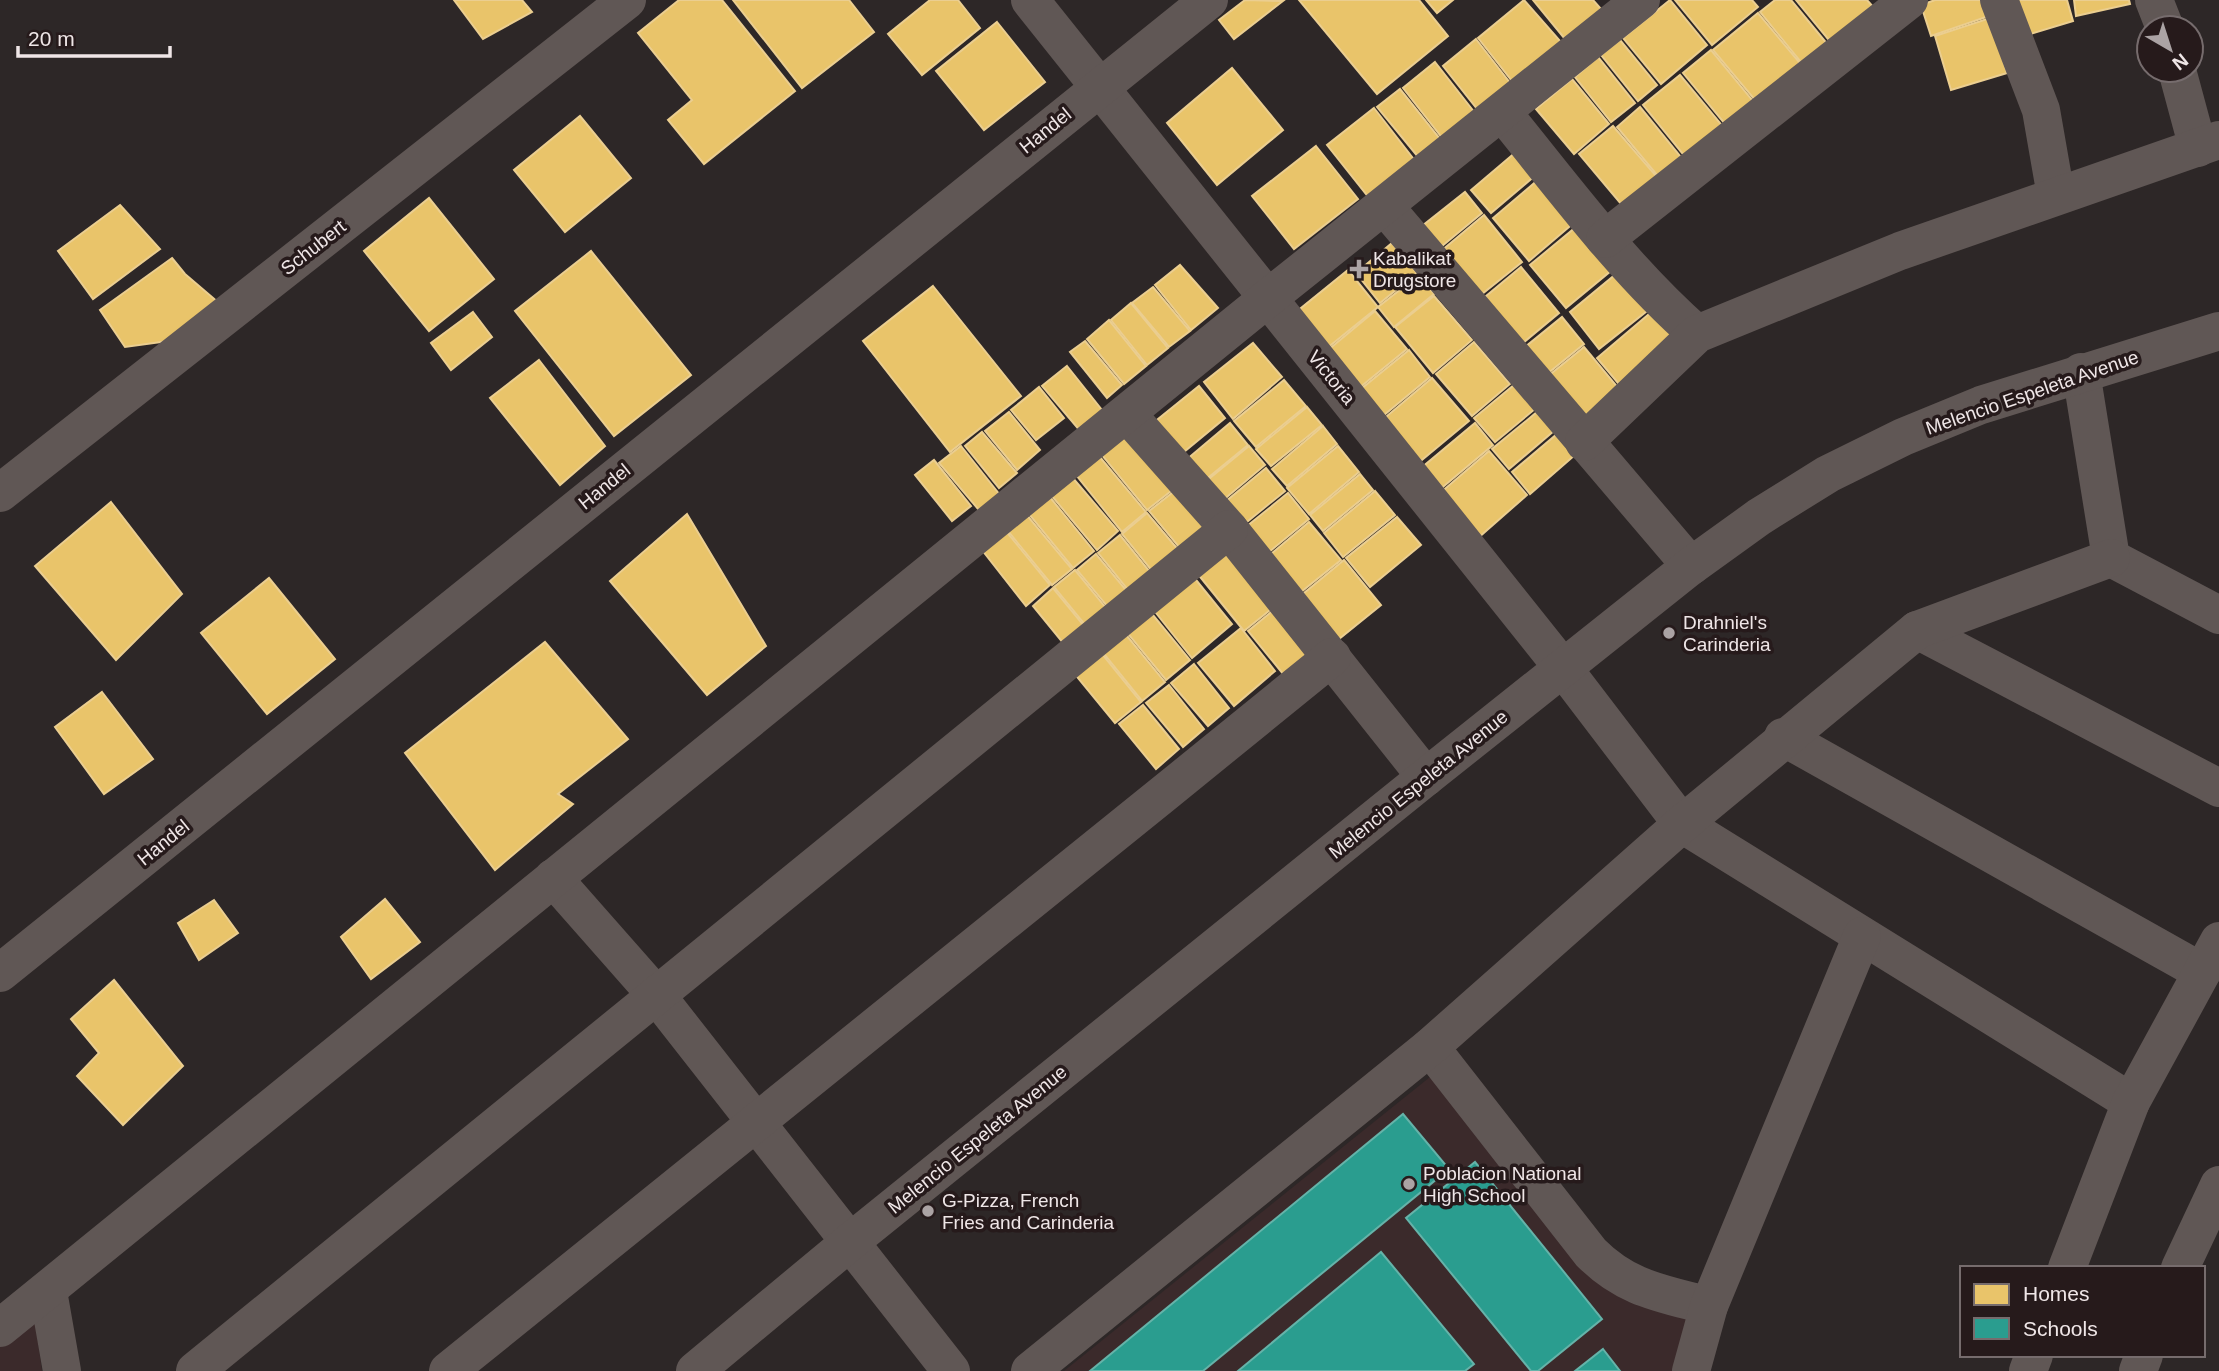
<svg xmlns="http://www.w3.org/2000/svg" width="2219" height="1371" font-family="Arial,sans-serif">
  <rect width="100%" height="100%" fill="#2d2727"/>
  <g fill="#3b2a2b">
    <polygon points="1430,1077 1610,1290 1692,1319 1675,1371 1064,1371"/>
    <polygon points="35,1319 42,1371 0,1371 0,1344"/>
  </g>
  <g fill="#e9c46a" stroke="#ebce90" stroke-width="2">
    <polygon points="454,0 522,0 532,12 483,39"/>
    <polygon points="679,0 722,0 795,91 704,164 668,120 692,100 638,33"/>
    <polygon points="733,0 849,0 874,32 802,88"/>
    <polygon points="930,0 958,0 980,28 922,75 888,34"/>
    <polygon points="1245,0 1283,1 1234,39 1219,20"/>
    <polygon points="1299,0 1419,0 1448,36 1377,94"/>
    <polygon points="1426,0 1453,0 1437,13"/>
    <polygon points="1524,0 1561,42 1512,81 1478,38"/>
    <polygon points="1533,0 1593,0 1602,10 1565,39"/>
    <polygon points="1670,0 1707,45 1661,84 1623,38"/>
    <polygon points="1675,0 1752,0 1758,7 1712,45"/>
    <polygon points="1775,0 1791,0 1833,51 1809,72 1760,12"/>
    <polygon points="1796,0 1867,0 1875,9 1833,45"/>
    <polygon points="1935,0 1984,0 1989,16 1931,36 1921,5"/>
    <polygon points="2014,0 2067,0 2073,21 2024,36"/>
    <polygon points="2074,0 2129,0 2130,4 2076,16"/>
    <polygon points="1758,13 1805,69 1760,106 1713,50"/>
    <polygon points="1990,18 2007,73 1951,90 1935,36"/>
    <polygon points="997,22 1045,82 984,130 936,71"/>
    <polygon points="1476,39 1511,84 1478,110 1443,66"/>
    <polygon points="1620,40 1657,85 1638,101 1601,55"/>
    <polygon points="1711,50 1758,107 1730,130 1683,73"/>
    <polygon points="1598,57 1635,103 1611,122 1575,77"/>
    <polygon points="1435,62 1475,113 1443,139 1403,88"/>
    <polygon points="1232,68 1283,130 1217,185 1167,123"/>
    <polygon points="1680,75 1725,129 1687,159 1643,105"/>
    <polygon points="1572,79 1609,124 1574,154 1536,109"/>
    <polygon points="1400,89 1441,140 1419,158 1377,107"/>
    <polygon points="1640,107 1685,162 1662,181 1617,127"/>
    <polygon points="1374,108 1416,162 1370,199 1327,145"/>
    <polygon points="580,116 631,178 565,232 514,170"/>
    <polygon points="1613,126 1657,177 1622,205 1579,154"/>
    <polygon points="1316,146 1358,199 1294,249 1252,196"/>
    <polygon points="1516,152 1536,175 1491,213 1471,190"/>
    <polygon points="1539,179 1575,222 1529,261 1493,218"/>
    <polygon points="1465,192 1482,213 1430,256 1412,234"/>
    <polygon points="429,198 494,279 429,331 364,251"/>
    <polygon points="120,205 160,249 93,299 58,251"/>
    <polygon points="1484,215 1522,262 1472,302 1434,257"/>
    <polygon points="1576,227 1612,270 1566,308 1530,265"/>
    <polygon points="1392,243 1417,273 1380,303 1356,273"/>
    <polygon points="591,251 691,375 614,436 515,311"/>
    <polygon points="172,258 185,274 219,303 183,339 125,347 100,310"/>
    <polygon points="1180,265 1218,308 1191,330 1155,285"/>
    <polygon points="1521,267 1559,313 1511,353 1473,307"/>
    <polygon points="1348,270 1378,307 1321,353 1290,317"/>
    <polygon points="1616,274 1647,311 1599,349 1570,312"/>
    <polygon points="1419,275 1434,294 1394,327 1378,307"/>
    <polygon points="933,286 1021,396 950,452 863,341"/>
    <polygon points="1153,287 1190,331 1169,347 1132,303"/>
    <polygon points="1434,296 1472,340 1433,373 1395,327"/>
    <polygon points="1131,303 1168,348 1147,365 1111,320"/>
    <polygon points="1655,309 1687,347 1629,396 1597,358"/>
    <polygon points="1375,311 1407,349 1353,393 1322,355"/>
    <polygon points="473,312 492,337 451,370 431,343"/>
    <polygon points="1562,317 1584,344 1536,383 1514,356"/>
    <polygon points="1109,320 1146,366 1124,384 1087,339"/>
    <polygon points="1085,341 1122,385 1107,398 1070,352"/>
    <polygon points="1474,342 1510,384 1472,416 1436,374"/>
    <polygon points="1253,343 1282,377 1233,419 1204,382"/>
    <polygon points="1584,347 1625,396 1578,434 1537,385"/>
    <polygon points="1409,350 1430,377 1378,420 1356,393"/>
    <polygon points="539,360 605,446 560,485 490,398"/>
    <polygon points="1067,366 1110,420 1087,439 1042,386"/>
    <polygon points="1432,378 1469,421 1417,464 1381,421"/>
    <polygon points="1284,380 1306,406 1256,447 1234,421"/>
    <polygon points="1514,385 1535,409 1495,442 1474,418"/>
    <polygon points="1199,386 1225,418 1179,456 1152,424"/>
    <polygon points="1039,387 1064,418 1036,440 1011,410"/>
    <polygon points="1307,407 1322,425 1271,466 1256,449"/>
    <polygon points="1009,412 1040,450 1017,470 985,431"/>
    <polygon points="1537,412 1554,431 1509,469 1492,449"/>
    <polygon points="1230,423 1248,445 1198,486 1180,465"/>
    <polygon points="1475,423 1493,445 1438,491 1420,469"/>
    <polygon points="1323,426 1337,444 1287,486 1272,469"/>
    <polygon points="1134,427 1180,484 1147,510 1101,454"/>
    <polygon points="982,432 1017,473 999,488 965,446"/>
    <polygon points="1557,434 1575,455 1530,494 1512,472"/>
    <polygon points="961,446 1004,500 984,516 939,463"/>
    <polygon points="1249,446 1265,465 1215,507 1199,487"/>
    <polygon points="1338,446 1359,472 1309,514 1287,488"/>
    <polygon points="1489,451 1527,495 1478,538 1440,493"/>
    <polygon points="1099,456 1146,512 1122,532 1076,475"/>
    <polygon points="934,460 971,506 952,521 915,475"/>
    <polygon points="1266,468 1285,491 1237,530 1219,507"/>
    <polygon points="1360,474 1373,490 1323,531 1310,515"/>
    <polygon points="1072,477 1118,531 1097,550 1051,495"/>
    <polygon points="1177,489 1216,538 1189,559 1149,511"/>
    <polygon points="1375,491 1395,515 1343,557 1324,533"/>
    <polygon points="1288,493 1309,519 1263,557 1241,531"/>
    <polygon points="1049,496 1094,551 1073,568 1028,513"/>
    <polygon points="111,502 182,594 116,660 35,566"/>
    <polygon points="1147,513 1187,560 1161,582 1122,534"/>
    <polygon points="687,514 766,646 707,695 610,581"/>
    <polygon points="1026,514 1072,569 1052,585 1007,530"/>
    <polygon points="1397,517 1421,545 1370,587 1346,558"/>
    <polygon points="1309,522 1341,560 1296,596 1265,559"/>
    <polygon points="1006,531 1050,585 1026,606 982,550"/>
    <polygon points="1120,535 1159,583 1137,601 1098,553"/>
    <polygon points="1226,548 1275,606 1244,631 1197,573"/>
    <polygon points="1096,554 1136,602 1116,617 1077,570"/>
    <polygon points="1344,560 1381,605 1334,643 1298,598"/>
    <polygon points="1075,570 1116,620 1095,637 1054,587"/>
    <polygon points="1192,575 1232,624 1192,658 1152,608"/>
    <polygon points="269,578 335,659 267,714 201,633"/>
    <polygon points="1053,588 1094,638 1073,655 1033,606"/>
    <polygon points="1276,608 1312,652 1284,675 1248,631"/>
    <polygon points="1148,609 1190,660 1166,680 1124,629"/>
    <polygon points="1241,628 1275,671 1234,706 1198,663"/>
    <polygon points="1123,631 1165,682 1142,701 1100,649"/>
    <polygon points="545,642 628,739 558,794 573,804 495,870 405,753"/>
    <polygon points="1099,650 1141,702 1115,723 1073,672"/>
    <polygon points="1194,664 1229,708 1208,726 1171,683"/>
    <polygon points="1169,685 1204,729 1183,747 1146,703"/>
    <polygon points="102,692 153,759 104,794 55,727"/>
    <polygon points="1143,705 1179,749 1156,769 1119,724"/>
    <polygon points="385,899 420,942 371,979 341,937"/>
    <polygon points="214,900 238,933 199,960 178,923"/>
    <polygon points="114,980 183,1066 123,1125 77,1076 99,1053 71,1019"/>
  </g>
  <g fill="#2a9d8f" stroke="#65b3a9" stroke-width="2">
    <polygon points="1403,1114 1449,1169 1203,1371 1090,1371"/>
    <polygon points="1475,1162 1602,1319 1538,1371 1531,1371 1406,1218"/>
    <polygon points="1381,1252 1474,1364 1465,1371 1238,1371"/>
    <polygon points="1603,1349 1620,1371 1575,1371"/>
  </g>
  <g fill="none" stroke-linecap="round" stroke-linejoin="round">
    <g stroke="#605755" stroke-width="38">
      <polyline points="1030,0 1563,668 1682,824 2131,1102"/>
      <polyline points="1999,0 2041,110 2056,196"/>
      <polyline points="2154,0 2165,28"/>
      <polyline points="2177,70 2198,148"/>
      <path d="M 1502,112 C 1564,188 1623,269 1697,334"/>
      <polyline points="1385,207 1691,566"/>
      <polyline points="1605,239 1909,0"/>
      <polyline points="2081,372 2111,558 2219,615"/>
      <polyline points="1127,414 1229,529 1426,777"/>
      <polyline points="1584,442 1697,334 1900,251 2219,140"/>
      <polyline points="0,493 627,0"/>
      <polyline points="1917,630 2219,788"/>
      <polyline points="1783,737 2202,972"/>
      <polyline points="553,878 657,996 951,1371"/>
      <polyline points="0,973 1209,0"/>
      <path d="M 1430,1047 L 1591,1253 C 1627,1289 1661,1293 1709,1306"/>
      <polyline points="2067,1268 2131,1102 2219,941"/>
      <polyline points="2180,1268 2219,1185"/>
      <polyline points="48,1291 62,1371"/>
      <polyline points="0,1328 1268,298 1641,0"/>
      <polyline points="195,1371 1229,529"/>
      <path d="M 448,1371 C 743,1134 1038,896 1332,657"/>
      <polyline points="695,1371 850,1242 1426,777 1691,566 1759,517 1828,474 1903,437 1981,405 2219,331"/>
      <polyline points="1030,1371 1430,1047 1682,824 1917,630 2111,558"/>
      <polyline points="1691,1371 1709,1306 1862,936"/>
      <polyline points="2028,1371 2034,1355"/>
      <polyline points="2138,1371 2144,1355"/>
    </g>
  </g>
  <g fill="#aba3a4" stroke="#261a1b" stroke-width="2.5">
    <path d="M1355.5 258.5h7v7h7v7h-7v7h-7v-7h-7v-7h7z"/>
    <circle cx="1669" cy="633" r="7"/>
    <circle cx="1409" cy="1184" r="7"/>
    <circle cx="928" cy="1211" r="7"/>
  </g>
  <g text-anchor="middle" stroke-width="7" stroke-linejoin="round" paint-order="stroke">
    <g font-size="19" fill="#efe6e7" stroke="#261a1b">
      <text transform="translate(1045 130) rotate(-39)" y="7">Handel</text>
      <text transform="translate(313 247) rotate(-38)" y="7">Schubert</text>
      <text transform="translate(1332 377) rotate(51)" y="7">Victoria</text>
      <text transform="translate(2032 392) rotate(-19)" y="7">Melencio Espeleta Avenue</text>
      <text transform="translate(604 486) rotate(-39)" y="7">Handel</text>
      <text transform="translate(1418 784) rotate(-39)" y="7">Melencio Espeleta Avenue</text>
      <text transform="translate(163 842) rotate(-39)" y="7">Handel</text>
      <text transform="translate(977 1139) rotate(-39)" y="7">Melencio Espeleta Avenue</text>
    </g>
    <g font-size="19" fill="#efe6e7" stroke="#261a1b" text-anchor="start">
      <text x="1373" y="265">Kabalikat<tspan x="1373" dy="22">Drugstore</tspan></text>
      <text x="1683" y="629">Drahniel's<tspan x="1683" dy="22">Carinderia</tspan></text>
      <text x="1423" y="1180">Poblacion National<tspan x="1423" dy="22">High School</tspan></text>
      <text x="942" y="1207">G-Pizza, French<tspan x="942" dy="22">Fries and Carinderia</tspan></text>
    </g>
  </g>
  <rect x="1960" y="1266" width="245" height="91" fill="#261a1b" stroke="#766c6d" stroke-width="2"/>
  <rect x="1974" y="1284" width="35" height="21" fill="#e9c46a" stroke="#766c6d" stroke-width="2"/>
  <text x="2023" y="1301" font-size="21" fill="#efe6e7">Homes</text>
  <rect x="1974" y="1318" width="35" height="21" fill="#2a9d8f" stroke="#766c6d" stroke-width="2"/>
  <text x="2023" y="1336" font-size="21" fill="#efe6e7">Schools</text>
  <g transform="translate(2170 49) rotate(141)"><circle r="33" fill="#261a1b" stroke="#766c6d" stroke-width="2"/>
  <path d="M0-5L12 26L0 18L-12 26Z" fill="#aba3a4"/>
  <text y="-10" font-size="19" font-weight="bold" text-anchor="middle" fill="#efe6e7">N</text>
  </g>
  <path d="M18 46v10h152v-10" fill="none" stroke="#efe6e7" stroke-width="3.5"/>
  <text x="28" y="46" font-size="21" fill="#efe6e7" stroke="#261a1b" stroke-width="5" paint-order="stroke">20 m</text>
</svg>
